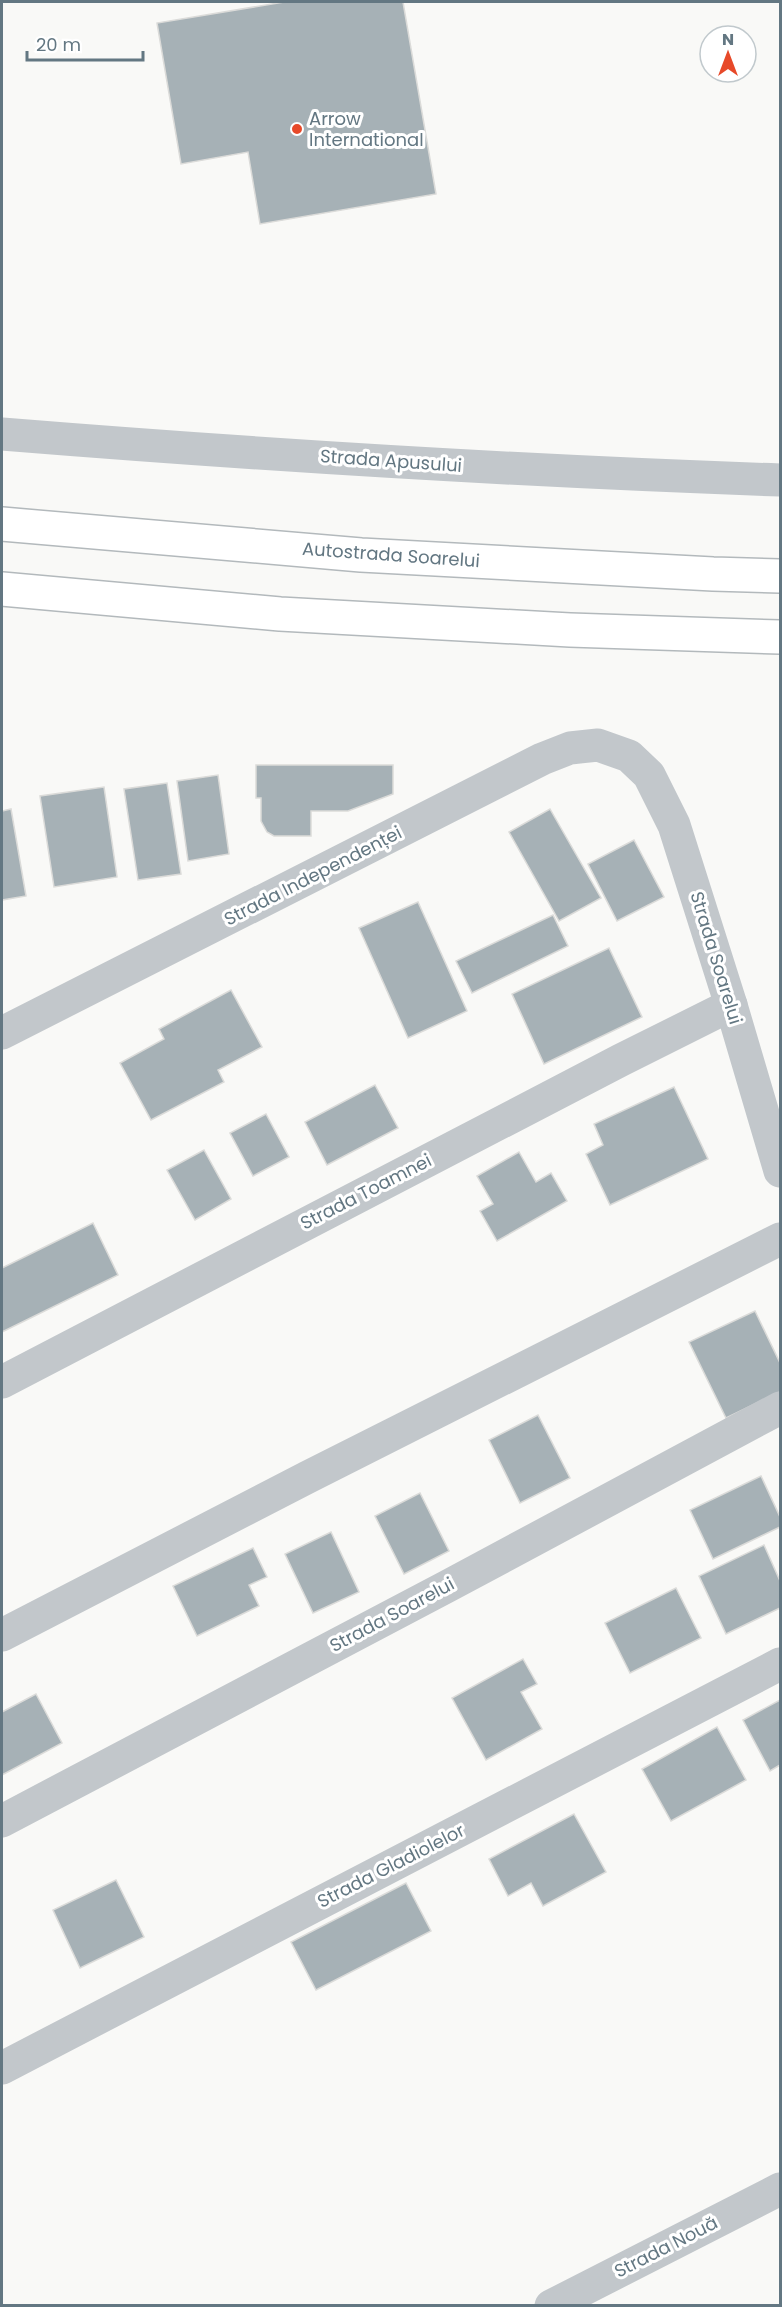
<svg xmlns="http://www.w3.org/2000/svg" width="782" height="2307" font-family="Poppins,sans-serif">
  <rect width="100%" height="100%" fill="#f9f9f7"/>
  <g fill="#a6b1b6" stroke="#dbdbd9" stroke-width="1.5">
    <polygon points="284,2 403,2 436,194 260,224 248,152 181,164 157,23"/>
    <polygon points="256,765 393,765 393,794 348,811 311,811 311,836 274,836 267,832 261,821 261,798 256,798"/>
    <polygon points="218,775 229,854 188,861 177,781"/>
    <polygon points="167,783 181,874 138,880 124,789"/>
    <polygon points="104,787 117,877 54,887 40,796"/>
    <polygon points="11,809 26,896 2,900 2,811"/>
    <polygon points="550,809 601,898 559,921 509,832"/>
    <polygon points="634,840 664,897 617,921 588,864"/>
    <polygon points="418,902 467,1011 408,1038 359,928"/>
    <polygon points="553,915 568,946 472,993 456,961"/>
    <polygon points="609,948 642,1017 544,1064 512,994"/>
    <polygon points="231,990 262,1047 218,1070 224,1082 151,1120 120,1063 164,1039 159,1029"/>
    <polygon points="375,1085 398,1128 327,1165 305,1122"/>
    <polygon points="674,1087 708,1159 610,1205 586,1154 603,1145 594,1124"/>
    <polygon points="266,1114 289,1157 253,1176 230,1133"/>
    <polygon points="204,1150 231,1199 195,1220 167,1170"/>
    <polygon points="519,1152 536,1182 551,1173 567,1201 497,1241 480,1211 493,1204 477,1176"/>
    <polygon points="93,1223 118,1275 2,1332 2,1268"/>
    <polygon points="755,1311 780,1363 780,1392 726,1418 689,1342"/>
    <polygon points="538,1415 570,1478 520,1503 489,1440"/>
    <polygon points="761,1476 780,1517 780,1527 713,1559 690,1510"/>
    <polygon points="420,1493 449,1551 404,1574 375,1516"/>
    <polygon points="331,1532 359,1592 313,1613 285,1554"/>
    <polygon points="764,1545 780,1581 780,1608 726,1634 699,1576"/>
    <polygon points="253,1548 267,1577 249,1585 259,1606 197,1636 173,1586"/>
    <polygon points="676,1588 701,1638 630,1673 605,1623"/>
    <polygon points="523,1659 537,1684 521,1692 542,1729 486,1760 452,1698"/>
    <polygon points="36,1694 62,1743 2,1775 2,1712"/>
    <polygon points="780,1700 780,1765 770,1771 743,1720"/>
    <polygon points="717,1727 746,1780 671,1821 642,1769"/>
    <polygon points="574,1814 606,1872 543,1906 531,1883 508,1896 489,1859"/>
    <polygon points="116,1880 144,1937 80,1968 53,1910"/>
    <polygon points="406,1883 431,1931 316,1990 291,1942"/>
  </g>
  <g fill="none" stroke-linecap="round" stroke-linejoin="round">
    <g stroke="#b3b9bc" stroke-width="36">
      <g id="motorway">
        <polyline points="2,524 361,555 713,574 780,576"/>
        <polyline points="2,589 280,614 570,630 780,637"/>
      </g>
    </g>
    <g stroke="#c2c7cb" stroke-width="33">
      <path d="M 2,434 C 261,455 520,471 780,480"/>
      <polyline points="2,1033 542,759 570,748 598,745 629,756 649,775 674,825 731,1005 780,1171"/>
      <polyline points="2,1382 621,1060 731,1005"/>
      <polyline points="2,1635 308,1477 780,1239"/>
      <polyline points="2,1821 446,1587 780,1408"/>
      <polyline points="2,2068 780,1664"/>
      <polyline points="551,2306 780,2189"/>
    </g>
    <use href="#motorway" stroke="#fff" stroke-width="33"/>
  </g>
  <circle fill="#e74929" stroke="#fff" stroke-width="2" cx="297" cy="129" r="6"/>
  <g text-anchor="middle" stroke-width="6" stroke-linejoin="round" paint-order="stroke">
    <g font-size="18" fill="#637782" stroke="#fff" text-anchor="start">
      <text x="309" y="125">Arrow<tspan x="309" dy="21">International</tspan></text>
    </g>
    <g font-size="18" fill="#637782" stroke="#fff">
      <text transform="translate(391 461) rotate(4)" y="6">Strada Apusului</text>
      <text transform="translate(391 555) rotate(4)" y="6">Autostrada Soarelui</text>
      <text transform="translate(313 876) rotate(-27)" y="6">Strada Independenței</text>
      <text transform="translate(716 958) rotate(73)" y="6">Strada Soarelui</text>
      <text transform="translate(366 1192) rotate(-27)" y="6">Strada Toamnei</text>
      <text transform="translate(392 1615) rotate(-28)" y="6">Strada Soarelui</text>
      <text transform="translate(391 1866) rotate(-27)" y="6">Strada Gladiolelor</text>
      <text transform="translate(666 2247) rotate(-27)" y="6">Strada Nouă</text>
    </g>
  </g>
  <rect width="782" height="2307" fill="none" stroke="#637782" stroke-width="6"/>
  <g transform="translate(728 54)"><circle r="28" fill="#ffffff" stroke="#c1c9cd" stroke-width="1.5"/>
  <path d="M0-4.5L10 22L0 15L-10 22Z" fill="#e74929"/>
  <text y="-9" font-size="16" font-weight="bold" text-anchor="middle" fill="#637782">N</text>
  </g>
  <path d="M27 51v9h116v-9" fill="none" stroke="#637782" stroke-width="3"/>
  <text x="36" y="51" font-size="18" fill="#637782" stroke="#ffffff" stroke-width="4.5" paint-order="stroke">20 m</text>
</svg>
